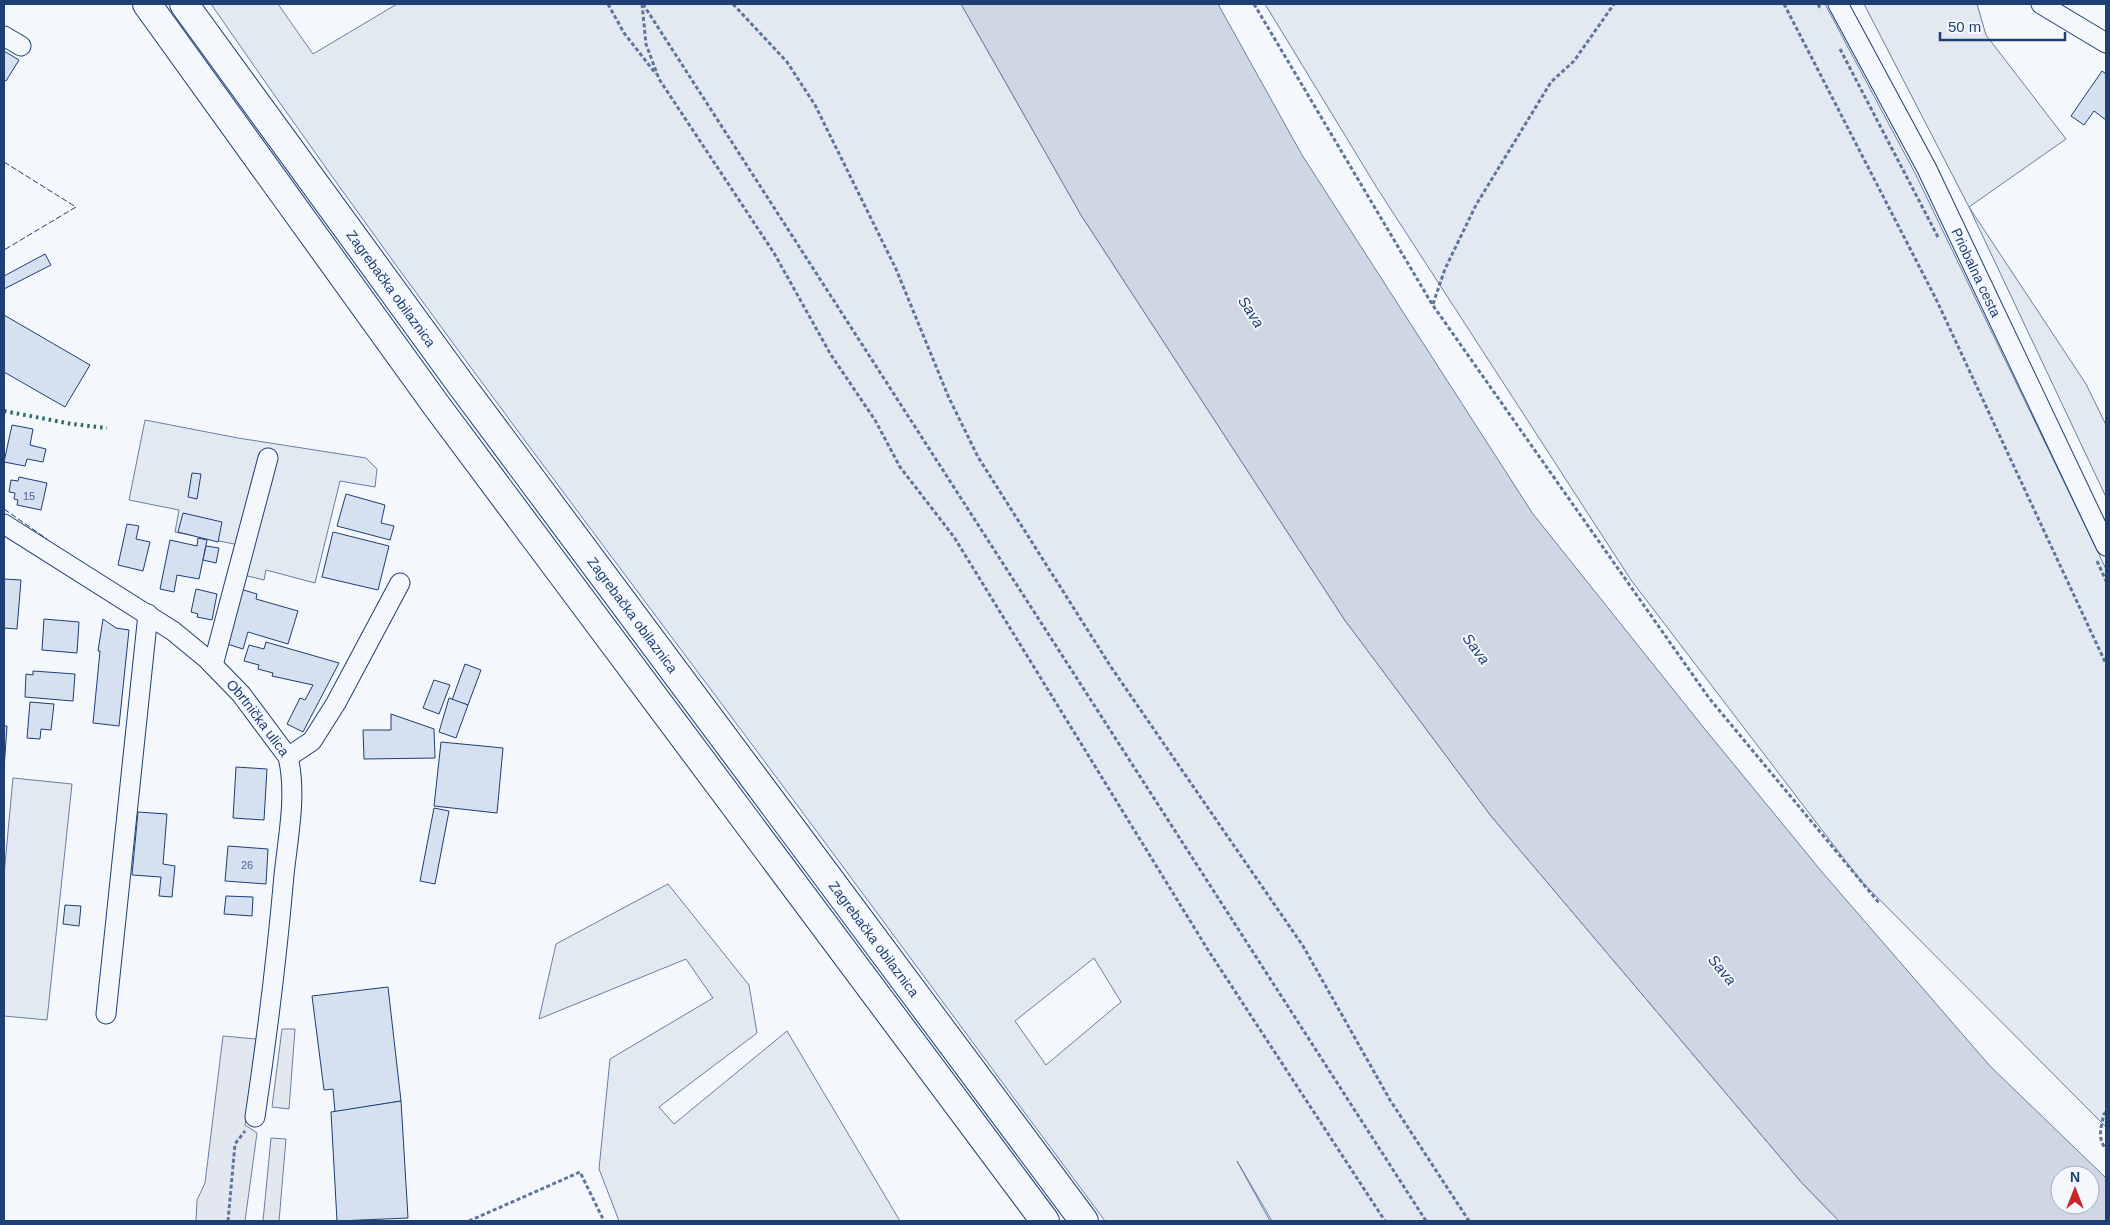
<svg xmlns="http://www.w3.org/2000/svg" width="2110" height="1225" font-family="Helvetica,sans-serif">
  <rect width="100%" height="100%" fill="#f4f7fb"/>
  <g fill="#e3e9f0" stroke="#687fa3" fill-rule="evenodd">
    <path d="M 211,4 L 278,4 L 313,54 L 397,4 L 961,4 L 1081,215 L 1344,619 L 1491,816 L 1802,1183 L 1839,1221 L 1272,1221 L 1237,1161 L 1270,1221 L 1105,1221 C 977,1049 850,875 721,703 C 548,472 374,241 211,4 ZM 1094,958 L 1121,1002 L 1046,1065 L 1015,1021 Z"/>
    <polygon points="1265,4 1825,4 1915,173 2106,569 2106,1127 1861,881 1631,580 1377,188"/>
    <polygon points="1864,4 1977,4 1986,35 2066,139 1969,207 2086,384 2106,425 2106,497 1969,207"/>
    <polygon points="145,420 238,438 366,458 377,469 375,487 340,481 315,583 266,570 264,580 235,573 239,545 175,532 179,510 129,500"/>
    <polygon points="13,778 72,784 47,1020 4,1016 4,875"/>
    <polygon points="668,884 749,985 757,1033 659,1107 674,1124 787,1031 900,1221 619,1221 599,1169 610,1059 713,998 686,959 539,1019 556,944"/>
  </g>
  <g fill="#e3e8f0" stroke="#687fa3">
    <polygon points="282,1029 295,1029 289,1109 272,1107"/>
    <polygon points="223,1036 256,1039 245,1125 257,1133 245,1221 196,1221 197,1200 205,1183"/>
    <polygon points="271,1138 286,1139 279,1221 263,1221"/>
  </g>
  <path fill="#cfd7e4" stroke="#687fa3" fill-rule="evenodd" d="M 961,4 L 1218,4 L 1302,155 L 1533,514 L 1704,728 L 1822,872 L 1990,1066 L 2106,1178 L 2106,1221 L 1839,1221 L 1802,1183 L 1491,816 L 1344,619 L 1081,215 ZM 2060,1175 L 2090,1175 L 2090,1205 L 2060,1205 Z"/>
  <g fill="#d5e0f0" stroke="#1d3f73">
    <polygon points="4,51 19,60 6,81 4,80"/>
    <polygon points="2102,71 2106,74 2106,120 2094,111 2084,125 2071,116"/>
    <polygon points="45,254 51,265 4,289 4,276"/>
    <polygon points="4,315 90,365 65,407 4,372"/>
    <polygon points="12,425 33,429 30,445 46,449 43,462 27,459 25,466 4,462"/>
    <polygon points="192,473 201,474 197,499 188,497"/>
    <polygon points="19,477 47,483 41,510 17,505 18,500 14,499 15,493 9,492 11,480 18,481"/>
    <polygon points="346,494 385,505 381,523 394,526 390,540 337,526"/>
    <polygon points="183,513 222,522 218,542 178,532"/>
    <polygon points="127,524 139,526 136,539 150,542 143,571 118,565"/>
    <polygon points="333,532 389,546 378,590 322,577"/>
    <polygon points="198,538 207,540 199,579 177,575 174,592 160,589 170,540 197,546"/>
    <polygon points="206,546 219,548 216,563 203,560"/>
    <polygon points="4,579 21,580 17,629 4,628"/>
    <polygon points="196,589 217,594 212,620 197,617 198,614 191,612"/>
    <polygon points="240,589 257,594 256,599 298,611 288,644 248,632 243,649 224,643"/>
    <polygon points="44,619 79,622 77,653 42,650"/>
    <polygon points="103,619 116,628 129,630 119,726 93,723 100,651 98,651"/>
    <polygon points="266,642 339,663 303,732 287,724 300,698 305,700 313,685 272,676 273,673 258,669 259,665 244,661 249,645 264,649"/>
    <polygon points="465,664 481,670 468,705 452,700"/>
    <polygon points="33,671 75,674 73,701 25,697 26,674 33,675"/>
    <polygon points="434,680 450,685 439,714 423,708"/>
    <polygon points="449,698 468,705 456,738 439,732"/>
    <polygon points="30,702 54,704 51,730 41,729 40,739 27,738"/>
    <polygon points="391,714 434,729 435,758 364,759 363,730 391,730"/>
    <polygon points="4,726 7,726 4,770"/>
    <polygon points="441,742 503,748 497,813 434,806"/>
    <polygon points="236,767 267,769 264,820 233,818"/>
    <polygon points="434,808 449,811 435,884 420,881"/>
    <polygon points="138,812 167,814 163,864 175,866 172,897 159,896 161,877 132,875"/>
    <polygon points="228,846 268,849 266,884 225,881"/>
    <polygon points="226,896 253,897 252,916 224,914"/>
    <polygon points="65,905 81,906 79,926 63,924"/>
    <polygon points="388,987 401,1101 335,1112 333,1089 324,1090 312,996"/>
    <polygon points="401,1101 408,1218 337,1221 331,1112"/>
  </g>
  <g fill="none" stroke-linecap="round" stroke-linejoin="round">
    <g stroke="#1d3f73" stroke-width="21">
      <g id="minor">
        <path id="s1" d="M 1838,4 L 1927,169 L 2106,546"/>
        <polyline points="2041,4 2106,43"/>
        <polyline points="4,36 21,46"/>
        <path id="s2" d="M 4,524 L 173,631 L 207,659 L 241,694 L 288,757 C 297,794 288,837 284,875 C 277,956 267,1037 255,1117"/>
        <polyline points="213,665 268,458"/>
        <polyline points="288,757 312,741 336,703 400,583"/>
        <polyline points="106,1014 148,614"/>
      </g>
    </g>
    <g stroke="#1d3f73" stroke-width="30">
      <g id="highway">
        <polyline points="147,4 436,405 1045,1221"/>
        <path id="s3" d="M 184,4 L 462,386 L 1084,1221"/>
      </g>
    </g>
    <g stroke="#5e769c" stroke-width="3" stroke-dasharray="4 2.5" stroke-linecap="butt">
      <polyline points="608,4 624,33 656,74"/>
      <polyline points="642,4 646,44 659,79 774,253 831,355 875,420 900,467 954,537 1208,950 1385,1221"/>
      <polyline points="643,4 1426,1221"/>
      <polyline points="733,4 787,62 815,105 896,269 949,398 978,457 1111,667 1303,946 1390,1100 1469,1221"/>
      <polyline points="1254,4 1432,304 1709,698 1879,903"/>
      <polyline points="1784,4 1936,299 2106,664"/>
      <polyline points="1818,4 1821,10"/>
      <polyline points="1840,49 1939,239"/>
      <polyline points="1433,304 1445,269 1476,205 1551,82 1574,61 1614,4"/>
      <polyline points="2097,561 2106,581"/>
      <path d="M 2106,1112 L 2104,1114 C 2101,1127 2097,1138 2106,1149"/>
      <polyline points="228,1221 235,1144 245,1131"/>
      <polyline points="469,1221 580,1172 604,1221"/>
    </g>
    <use href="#minor" stroke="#f4f7fb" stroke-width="19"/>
    <use href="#highway" stroke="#f4f7fb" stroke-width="28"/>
    <polyline stroke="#2c6c60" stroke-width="4" stroke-dasharray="2.5 4" stroke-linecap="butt" points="4,411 72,424 107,428"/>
    <g stroke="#1d3f73" stroke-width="1" stroke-dasharray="6 2.5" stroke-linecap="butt">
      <polyline points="4,162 76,207 4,250"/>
      <polyline points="4,509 47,539"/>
    </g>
  </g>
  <g text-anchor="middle" stroke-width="4" stroke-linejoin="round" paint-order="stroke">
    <g font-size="11" fill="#4b6792">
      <text x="29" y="500">15</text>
      <text x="247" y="869">26</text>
    </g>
    <g font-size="14" fill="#1d3f73" stroke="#f4f7fb">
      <text dy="5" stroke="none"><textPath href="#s1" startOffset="302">Priobalna cesta</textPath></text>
      <text dy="5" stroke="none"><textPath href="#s3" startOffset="352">Zagrebačka obilaznica</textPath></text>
      <text dy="5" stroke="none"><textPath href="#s3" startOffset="758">Zagrebačka obilaznica</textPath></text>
      <text dy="5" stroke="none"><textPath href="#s2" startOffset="322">Obrtnička ulica</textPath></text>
      <text dy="5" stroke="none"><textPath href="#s3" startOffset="1162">Zagrebačka obilaznica</textPath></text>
    </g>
    <g font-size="15" font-style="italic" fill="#1d3f73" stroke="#f4f7fb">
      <text transform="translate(1251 312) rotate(57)" y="5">Sava</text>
      <text transform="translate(1476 649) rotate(53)" y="5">Sava</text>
      <text transform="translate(1722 970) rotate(50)" y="5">Sava</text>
    </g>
  </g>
  <rect width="2110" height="1225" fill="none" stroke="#1d3f73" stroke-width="10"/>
  <g transform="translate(2075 1190)"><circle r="24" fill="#f4f7fb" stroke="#9eadc5"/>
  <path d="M0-4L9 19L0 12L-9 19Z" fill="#c62828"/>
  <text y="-8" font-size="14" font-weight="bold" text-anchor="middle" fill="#1d3f73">N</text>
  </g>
  <path d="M1940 32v8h125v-8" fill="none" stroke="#1d3f73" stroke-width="2.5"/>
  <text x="1948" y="32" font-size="15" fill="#1d3f73" stroke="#f4f7fb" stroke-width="4" paint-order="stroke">50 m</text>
</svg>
